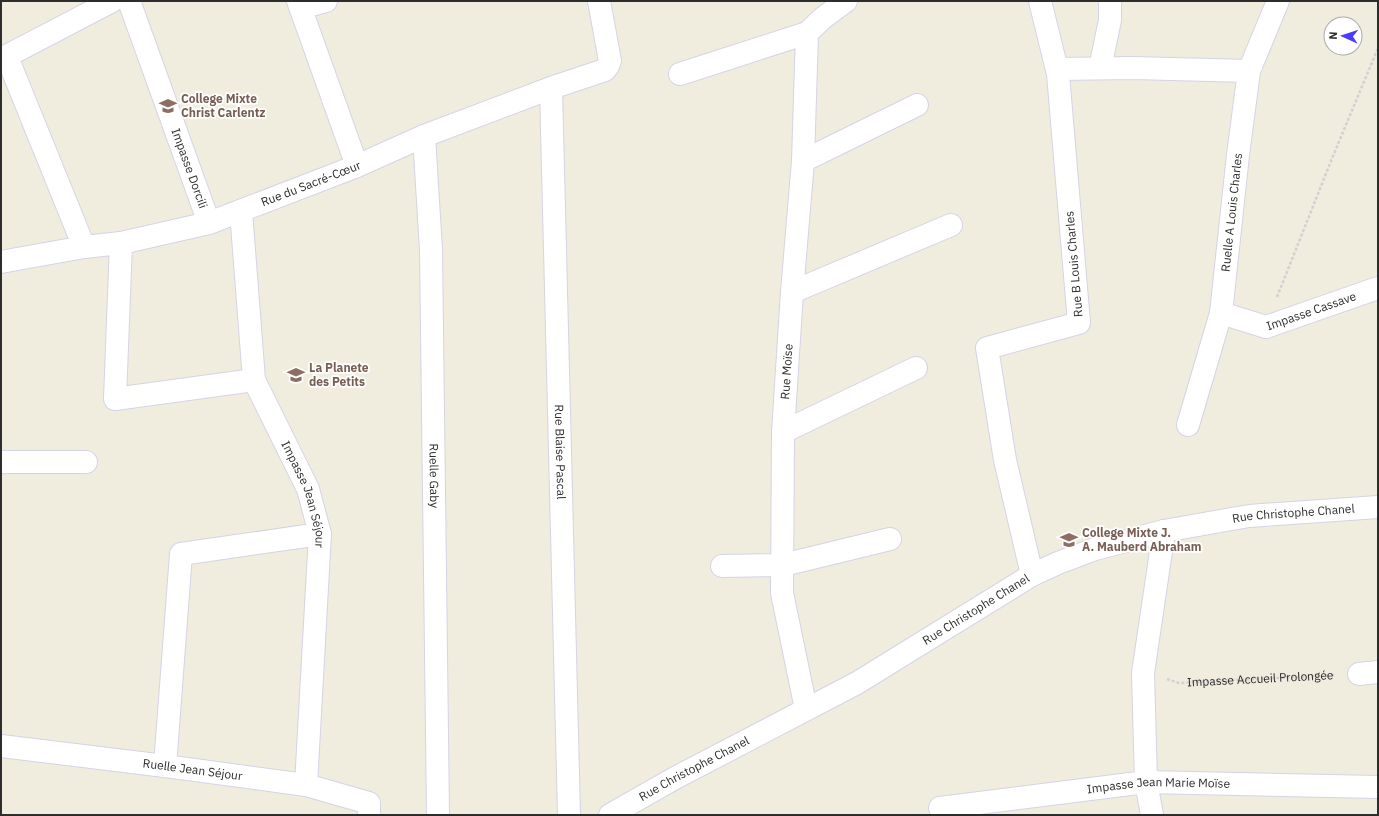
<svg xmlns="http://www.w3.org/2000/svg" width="1379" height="816" font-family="'IBM Plex Sans',sans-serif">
  <rect width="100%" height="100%" fill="#f0edde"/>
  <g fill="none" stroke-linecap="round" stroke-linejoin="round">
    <g stroke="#d5d3e7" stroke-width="24">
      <g id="minor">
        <path id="s2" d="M 129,1 L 209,223"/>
        <polyline points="298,1 357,166"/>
        <polyline points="301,8 326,1"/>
        <polyline points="7,57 84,247"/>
        <polyline points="1,59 112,1"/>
        <polyline points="1100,68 1110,20 1110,1"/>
        <polyline points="1057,69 1133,68 1249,71"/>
        <polyline points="680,74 807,33 823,18 846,1"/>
        <path id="s3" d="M 551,88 L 569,815"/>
        <path id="s4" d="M 424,136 L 431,250 L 438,815"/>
        <polyline points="803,161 917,105"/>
        <path id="s5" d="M 241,211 L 254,380 L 308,489 L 320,534 L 306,785"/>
        <polyline points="121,243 115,399 254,380"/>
        <path id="s6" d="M 1,262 L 84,247 L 121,243 L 209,223 L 357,166 L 424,136 L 551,88 L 605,70 L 608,66 L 610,61 L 599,1"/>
        <polyline points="792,292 951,225"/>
        <path id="s7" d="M 1221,313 L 1266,327 L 1378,288"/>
        <path id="s8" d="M 1188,425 L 1221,313 L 1238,155 L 1249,71 L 1278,1"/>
        <polyline points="783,432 916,368"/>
        <polyline points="1,462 86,462"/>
        <polyline points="722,566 783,565 890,539"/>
        <polyline points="1032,575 1005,460 987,348 1079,323 1058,74 1040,1"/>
        <polyline points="1359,674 1378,672"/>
        <path id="s9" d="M 806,709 L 782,593 L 783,432 L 792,292 L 803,161 L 807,33"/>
        <path id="s10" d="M 1,746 L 165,766 L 306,785 L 369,803 L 369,815"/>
        <polyline points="165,766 181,554 320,534"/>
        <path id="s11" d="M 940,808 L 1146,782 L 1378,787"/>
        <path id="s12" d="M 610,815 L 675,778 L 857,683 L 1032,575 L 1058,563 L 1095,549 L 1164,531 L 1249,516 L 1378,507"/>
        <polyline points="1152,815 1146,782 1143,673 1164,531"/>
      </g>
    </g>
    <g stroke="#d1d1d1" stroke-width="2.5" stroke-dasharray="3 2" stroke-linecap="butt">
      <polyline points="1277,297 1333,156 1378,48"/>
      <path id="s1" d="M 1167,679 L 1179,683 L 1335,675"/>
    </g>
    <use href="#minor" stroke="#fff" stroke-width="22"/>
  </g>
  <defs>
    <g id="school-bare" transform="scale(1.38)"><path d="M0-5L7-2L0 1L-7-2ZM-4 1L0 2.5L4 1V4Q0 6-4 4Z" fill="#8d6e63" stroke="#fff" stroke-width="2.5" paint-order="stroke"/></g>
  </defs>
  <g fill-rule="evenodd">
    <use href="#school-bare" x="168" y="106"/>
    <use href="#school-bare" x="296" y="375"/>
    <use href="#school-bare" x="1069" y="540"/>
  </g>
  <g text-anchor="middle" stroke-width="3.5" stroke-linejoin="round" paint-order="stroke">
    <g font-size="12" font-weight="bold" fill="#785e54" stroke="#fff" text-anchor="start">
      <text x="181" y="103">College Mixte<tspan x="181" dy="14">Christ Carlentz</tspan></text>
      <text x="309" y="372">La Planete<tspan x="309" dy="14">des Petits</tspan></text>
      <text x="1082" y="537">College Mixte J.<tspan x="1082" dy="14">A. Mauberd Abraham</tspan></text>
    </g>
    <g font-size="12" fill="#2d2d2d" stroke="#fff">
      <text dy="4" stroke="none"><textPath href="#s2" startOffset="178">Impasse Dorcili</textPath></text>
      <text dy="4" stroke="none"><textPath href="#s6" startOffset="321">Rue du Sacré-Cœur</textPath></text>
      <text dy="4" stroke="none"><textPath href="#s8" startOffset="218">Ruelle A Louis Charles</textPath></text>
      <text transform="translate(1074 264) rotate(-95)" y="4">Rue B Louis Charles</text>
      <text dy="4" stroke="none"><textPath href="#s7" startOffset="95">Impasse Cassave</textPath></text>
      <text dy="4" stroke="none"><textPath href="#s9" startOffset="340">Rue Moïse</textPath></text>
      <text dy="4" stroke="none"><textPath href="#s3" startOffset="364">Rue Blaise Pascal</textPath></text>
      <text dy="4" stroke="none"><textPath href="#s4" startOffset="340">Ruelle Gaby</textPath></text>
      <text dy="4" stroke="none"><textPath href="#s5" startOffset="295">Impasse Jean Séjour</textPath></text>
      <text dy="4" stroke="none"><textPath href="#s12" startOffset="756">Rue Christophe Chanel</textPath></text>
      <text dy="4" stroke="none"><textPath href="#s12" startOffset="420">Rue Christophe Chanel</textPath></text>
      <text dy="4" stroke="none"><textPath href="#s1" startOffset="94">Impasse Accueil Prolongée</textPath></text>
      <text dy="4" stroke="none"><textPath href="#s12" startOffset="96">Rue Christophe Chanel</textPath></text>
      <text dy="4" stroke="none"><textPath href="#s10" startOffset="193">Ruelle Jean Séjour</textPath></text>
      <text dy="4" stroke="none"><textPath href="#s11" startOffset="220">Impasse Jean Marie Moïse</textPath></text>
    </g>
  </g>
  <rect width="1379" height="816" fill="none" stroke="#2d2d2d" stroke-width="4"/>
  <g transform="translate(1343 36) rotate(273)"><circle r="19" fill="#ffffff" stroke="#ababab"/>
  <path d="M0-3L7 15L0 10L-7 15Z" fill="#4b3cff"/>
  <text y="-6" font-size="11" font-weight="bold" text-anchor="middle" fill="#2d2d2d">N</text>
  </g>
</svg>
